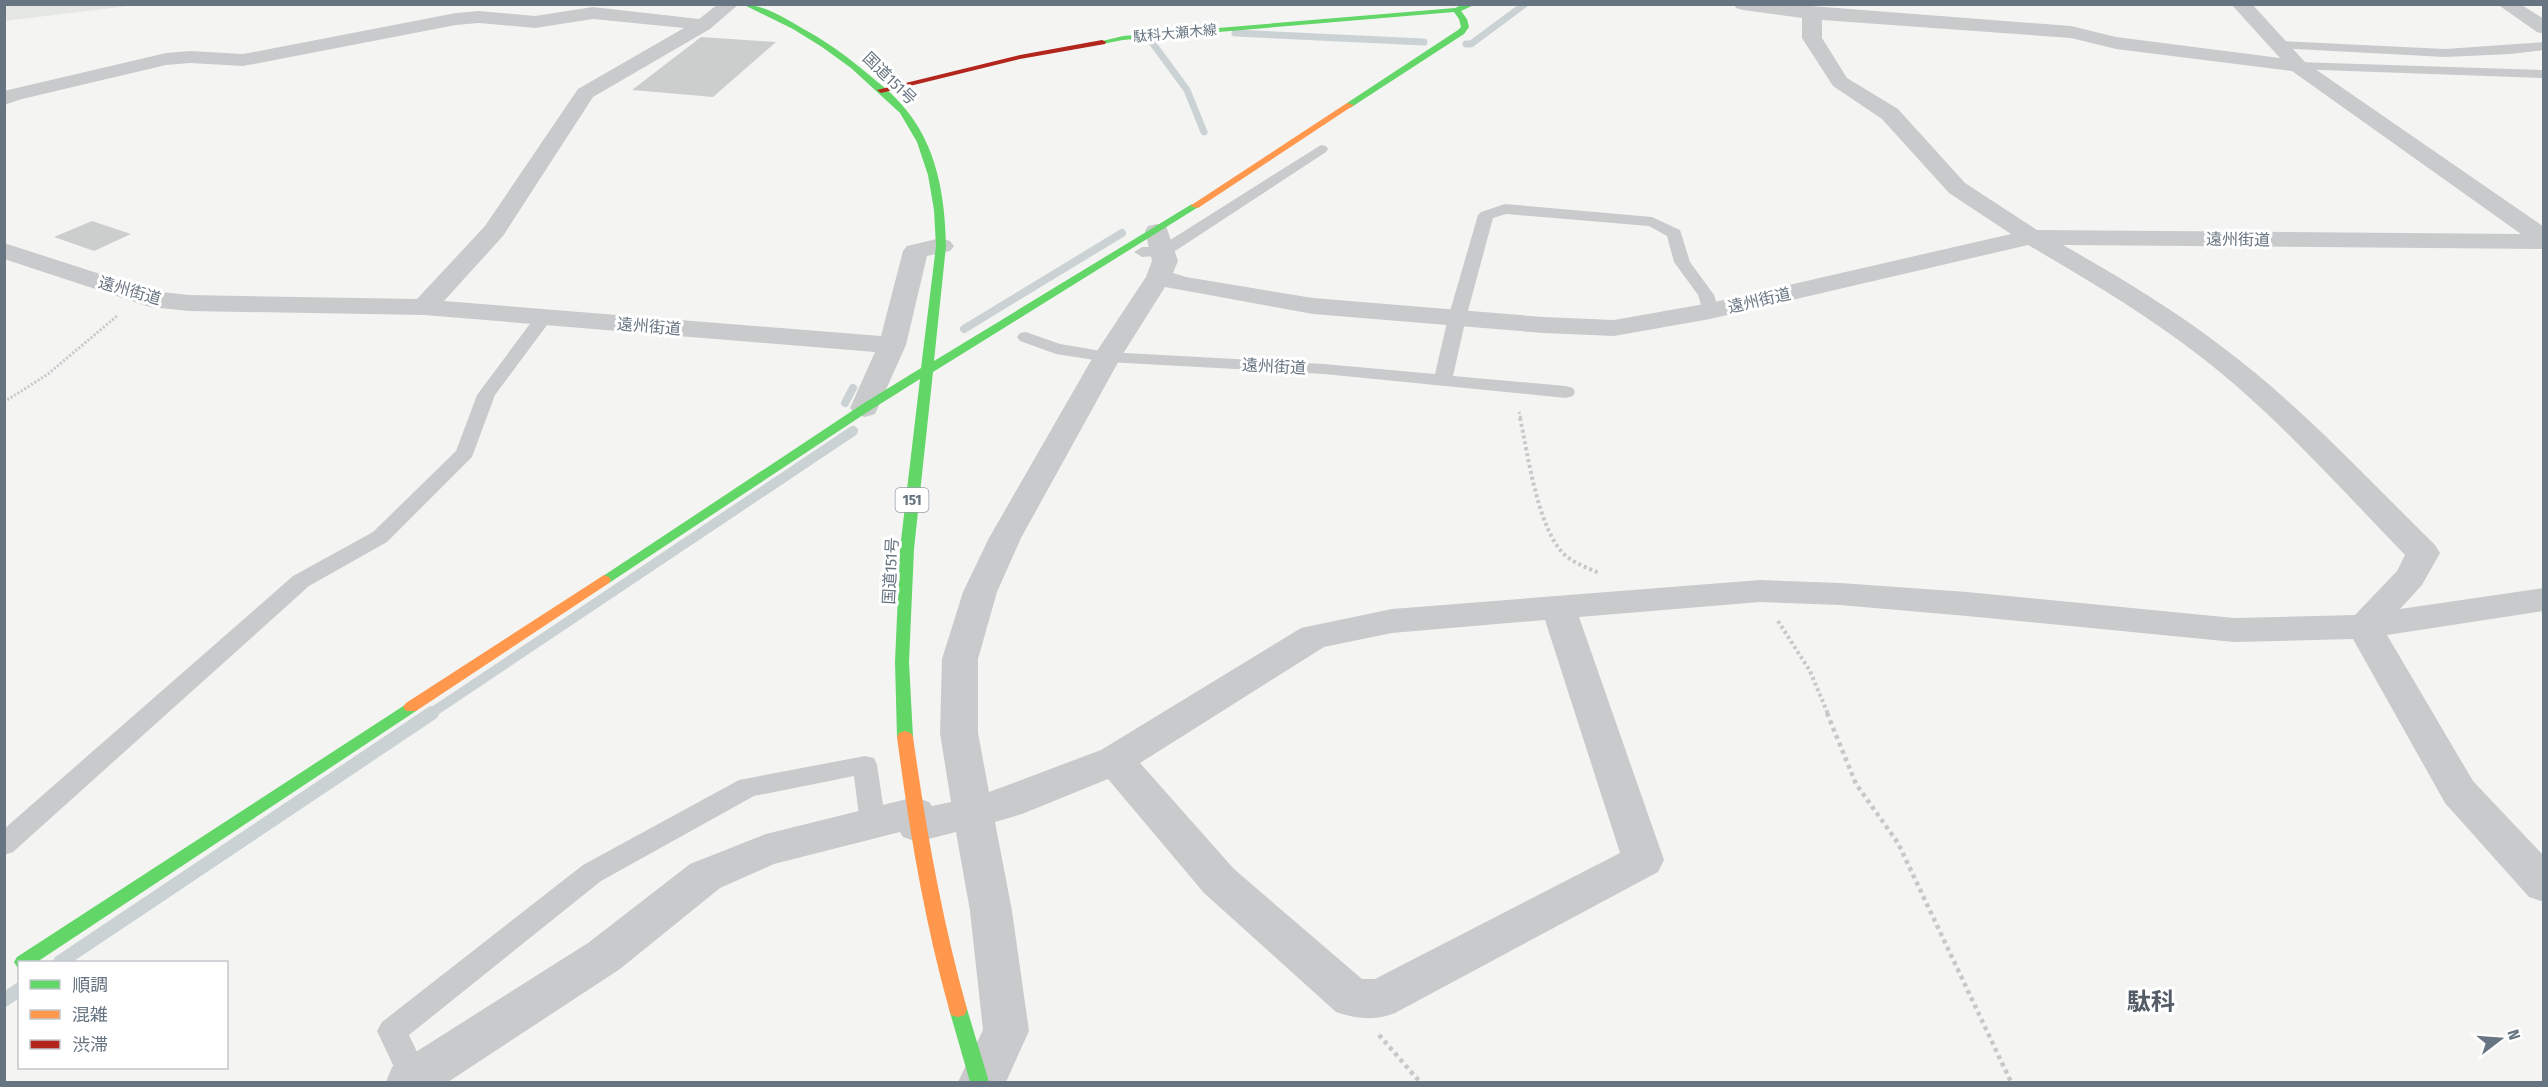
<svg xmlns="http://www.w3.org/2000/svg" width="2548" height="1087" font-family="'Fira Sans Condensed','Noto Sans JP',sans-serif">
  <rect width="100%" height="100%" fill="#f4f5f3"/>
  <polygon fill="#e4e7e2" points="5,4 163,4 163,5 128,6 5,21"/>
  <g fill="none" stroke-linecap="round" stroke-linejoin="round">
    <g stroke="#cbd2d4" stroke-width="7">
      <polyline points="1235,33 1424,42"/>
      <polyline points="1151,41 1187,90 1204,132"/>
      <polyline points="1466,44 1471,44 1525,4"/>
    </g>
    <g stroke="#cbd2d4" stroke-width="8">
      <polyline points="964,329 1122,233"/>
      <polyline points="845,403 853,388"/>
    </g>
    <polyline stroke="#cbd2d4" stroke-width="10" points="430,714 853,431"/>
    <g stroke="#cbd2d4" stroke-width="14">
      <polyline points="60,962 432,713"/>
      <polyline points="4,1000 20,989"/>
    </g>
  </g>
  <g fill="#cccece">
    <polygon points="701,37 776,42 713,97 632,90"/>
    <polygon points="92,221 131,234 94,251 54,237"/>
  </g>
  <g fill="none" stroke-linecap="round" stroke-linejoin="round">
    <g stroke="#c7c8c8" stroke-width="3" stroke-dasharray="2 2" stroke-linecap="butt">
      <polyline points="4,402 48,374 117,316"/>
      <polyline points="1519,412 1521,419"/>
    </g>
    <g stroke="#c7c8c8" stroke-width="4" stroke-dasharray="3 3" stroke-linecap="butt">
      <path d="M 1520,418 C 1528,454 1538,532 1566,556 C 1576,564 1588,568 1599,573"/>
      <polyline points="1778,621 1810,671 1828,714"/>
    </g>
    <g stroke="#c7c8c8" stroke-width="4.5" stroke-dasharray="4 4" stroke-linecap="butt">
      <polyline points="1827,713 1856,784 1898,843 2011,1082"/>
      <polyline points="1379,1035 1420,1082"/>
    </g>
    <g fill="#c9cacb" fill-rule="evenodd">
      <polygon points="2279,41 2445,49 2544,42 2544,50 2511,54 2445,57 2275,48 2273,45 2275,42"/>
      <polygon points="2298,62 2544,70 2544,78 2293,69 2292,66"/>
      <polygon points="1321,145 1326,146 1328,149 1326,152 1169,255 1142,257 1134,252 1142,247 1159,247"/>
      <polygon points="1505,204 1652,217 1680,230 1690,262 1714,295 1719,311 1716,315 1704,315 1698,295 1674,262 1667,236 1649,226 1506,214 1493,218 1466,318 1453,376 1566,386 1573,388 1575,392 1573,396 1566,398 1324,374 1107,362 1056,354 1020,341 1017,337 1020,333 1026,332 1060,344 1107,352 1324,364 1435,374 1448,318 1478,215 1481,212"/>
      <polygon points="544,312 550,313 553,317 495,395 472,457 387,542 309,586 13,852 4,855 4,829 293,576 373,532 456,451 477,395 538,313"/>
      <polygon points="865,756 874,758 877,765 886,824 882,831 873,834 864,831 860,824 854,776 754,796 601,881 409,1035 430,1079 428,1082 401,1082 377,1031 382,1022 583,865 739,780"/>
    </g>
    <g fill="#c9cacb" fill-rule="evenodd">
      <polygon points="718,4 739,4 710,29 593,97 503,236 444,301 881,336 903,251 907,246 941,238 950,241 954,246 950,251 927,256 906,345 875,414 865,417 855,414 850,408 875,352 424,315 189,311 150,307 4,259 4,243 153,291 189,295 417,299 485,226 578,89 684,28 593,19 535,28 479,23 456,25 243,66 190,63 166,65 22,99 4,105 4,91 166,53 190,51 243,54 456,13 479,11 535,16 593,7 699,19"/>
      <path d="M 1734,4 L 1785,4 L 2071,26 L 2116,37 L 2280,58 L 2231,4 L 2252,4 L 2305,62 L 2544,227 L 2544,249 L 2063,245 C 2118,276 2171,308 2221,346 C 2299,404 2366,477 2435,545 L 2440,553 L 2422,585 L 2400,609 L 2544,588 L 2544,611 L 2387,635 L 2473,781 L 2544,856 L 2544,902 L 2529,897 L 2445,803 L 2353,639 L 2234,642 L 1967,616 L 1840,605 L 1760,602 L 1579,617 L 1664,860 L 1658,872 L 1395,1013 C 1374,1021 1357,1019 1336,1012 L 1204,893 L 1108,779 L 1022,814 L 995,822 L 1012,911 L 1029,1031 L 1006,1082 L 958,1082 L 983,1030 L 970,911 L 956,832 L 917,842 L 903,837 L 900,832 L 774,864 L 720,888 L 620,969 L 448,1082 L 386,1082 L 392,1067 L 588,943 L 690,864 L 766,834 L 915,797 L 929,802 L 932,806 L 951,802 L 940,733 L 942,659 L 963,592 L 989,538 L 1093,357 L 1146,277 L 1152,261 L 1145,231 L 1148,226 L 1157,224 L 1166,226 L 1178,261 L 1173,273 L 1186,277 L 1313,298 L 1543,317 L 1614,320 L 1710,303 L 2011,234 L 1949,193 L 1882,119 L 1833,86 L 1802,38 L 1802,18 L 1743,10 L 1736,8 ZM 1822,20 L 2071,38 L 2116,49 L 2292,71 L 2521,234 L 2037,230 L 1965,183 L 1898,109 L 1847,78 L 1822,38 ZM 2028,245 C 2088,280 2147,315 2201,357 C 2276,415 2339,487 2405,555 L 2397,571 L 2355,615 L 2234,618 L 1967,592 L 1840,583 L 1760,580 L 1392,609 L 1301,628 L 1101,750 L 989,792 L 978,733 L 978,659 L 997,592 L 1021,538 L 1121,357 L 1165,287 L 1313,314 L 1543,333 L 1614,336 L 1710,319 ZM 1545,620 L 1620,853 L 1375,979 L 1362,979 L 1234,869 L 1140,763 L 1324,647 L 1392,633 Z"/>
      <polygon points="2497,4 2520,4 2544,19 2544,34 2537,32"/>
    </g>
    <g fill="#63d668" fill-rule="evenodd">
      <path d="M 742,4 C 764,4 789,21 809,32 C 830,44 849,58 868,74 C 880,84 892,93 902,105 C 937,144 945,196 946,246 L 934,361 L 1192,204 L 1200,206 L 933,372 L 914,549 L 909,662 L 913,737 L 911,741 L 905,743 L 899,741 L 897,737 L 895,662 L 900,549 L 920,379 L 869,411 L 609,583 L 604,585 L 597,580 L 861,405 L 921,368 L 936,246 L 934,210 L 928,175 L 917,142 L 900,113 L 851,68 L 822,47 L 793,29 Z"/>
      <polygon points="1464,4 1476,4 1461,11 1467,19 1469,27 1464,34 1350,108 1347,107 1347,103 1458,30 1461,27 1459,19 1454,12 1123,40 1102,44 1098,42 1123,36 1455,8"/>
      <polygon points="411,701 416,703 419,707 416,711 37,962 20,962 20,969 17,967 14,962 17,957"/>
      <polygon points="958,1001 965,1003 967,1009 989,1082 970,1082 949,1009 951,1003"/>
    </g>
    <g fill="#ff974d" fill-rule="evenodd">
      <polygon points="1347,103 1354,105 1198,208 1190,206"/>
      <polygon points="604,575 609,577 611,580 609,583 416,711 406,711 403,707 406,703"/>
      <path d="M 905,731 L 911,733 L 913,737 C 926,829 942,920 967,1009 L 965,1015 L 958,1017 L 951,1015 L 949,1009 C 924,919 909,829 897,737 L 899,733 Z"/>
    </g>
    <polygon fill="#b3261e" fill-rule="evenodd" points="1102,40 1106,42 1105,44 1020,59 881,93 877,90 1020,55"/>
  </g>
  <g text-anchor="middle" stroke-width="6" stroke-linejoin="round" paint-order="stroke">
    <g font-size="14" fill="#677481" stroke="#fff">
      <text transform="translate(1175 33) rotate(-5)" y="5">駄科大瀬木線</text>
    </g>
    <rect fill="#fff" stroke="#959ea7" stroke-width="1.5" x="895.5" y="488" width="33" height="24" rx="4.5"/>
    <g font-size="15" font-weight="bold" fill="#677481">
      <text x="912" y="505">151</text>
    </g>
    <g font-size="16" fill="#677481" stroke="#fff">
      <text transform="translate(890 78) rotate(44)" y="6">国道151号</text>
      <text transform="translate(2238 239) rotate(1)" y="6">遠州街道</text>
      <text transform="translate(130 290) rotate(16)" y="6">遠州街道</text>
      <text transform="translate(1759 300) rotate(-13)" y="6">遠州街道</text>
      <text transform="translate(649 326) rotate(5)" y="6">遠州街道</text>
      <text transform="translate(1274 366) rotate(3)" y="6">遠州街道</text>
      <text transform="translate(890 571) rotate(-87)" y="6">国道151号</text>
    </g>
    <g font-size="24" font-weight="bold" fill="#545d67" stroke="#fff">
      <text x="2151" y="1010">駄科</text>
    </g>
  </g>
  <rect width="2548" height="1087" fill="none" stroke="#677481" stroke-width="12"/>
  <rect x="18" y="961" width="210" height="108" fill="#ffffff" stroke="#c2c7cd" stroke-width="1.5"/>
  <rect x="30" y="980" width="30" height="9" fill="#63d668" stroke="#c2c7cd" stroke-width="1.5"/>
  <text x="72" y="991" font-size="18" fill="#677481">順調</text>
  <rect x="30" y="1010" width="30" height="9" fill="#ff974d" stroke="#c2c7cd" stroke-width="1.5"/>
  <text x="72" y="1021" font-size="18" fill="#677481">混雑</text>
  <rect x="30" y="1040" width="30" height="9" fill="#b3261e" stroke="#c2c7cd" stroke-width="1.5"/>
  <text x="72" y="1051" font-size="18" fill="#677481">渋滞</text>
  <g transform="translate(2500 1039) rotate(73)" stroke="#ffffff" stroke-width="4.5" paint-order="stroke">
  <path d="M0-4.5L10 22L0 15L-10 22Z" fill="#677481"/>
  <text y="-9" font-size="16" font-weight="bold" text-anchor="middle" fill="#677481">N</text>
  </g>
</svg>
